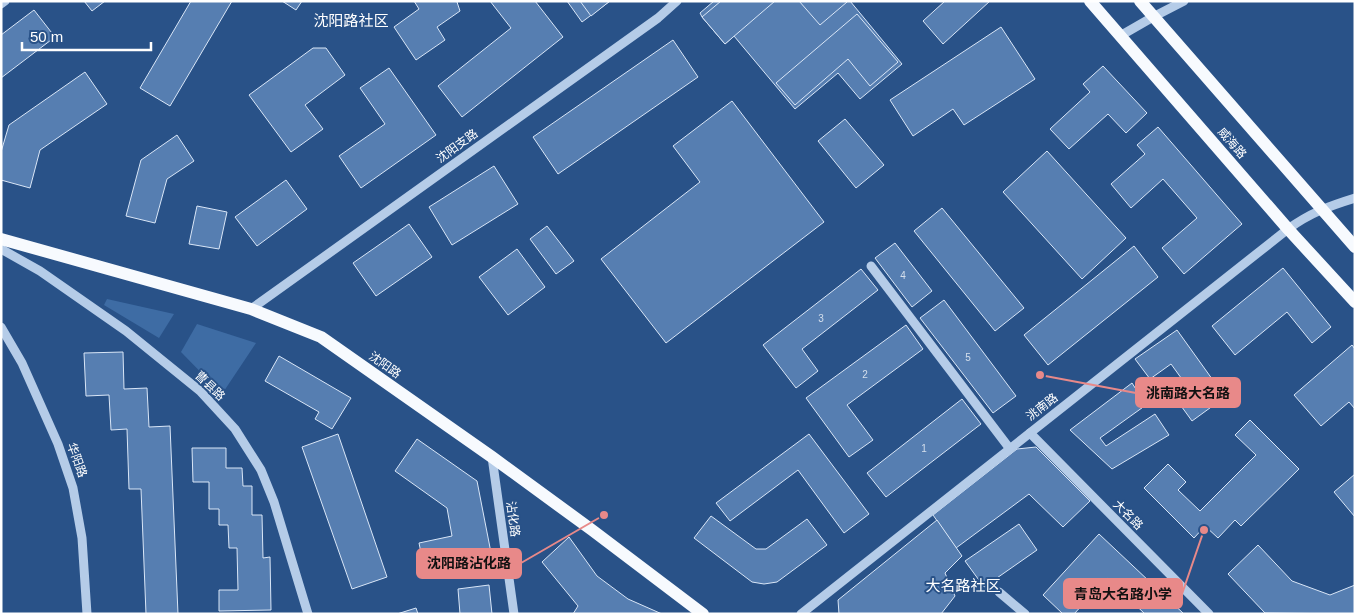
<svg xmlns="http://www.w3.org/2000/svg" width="1356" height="615" font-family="Arial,'Noto Sans SC',sans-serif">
  <rect width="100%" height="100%" fill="#295288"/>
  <g fill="#3e6ca4">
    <polygon points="107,299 174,314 159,338 104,305"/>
    <polygon points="197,324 256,343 222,394 181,352"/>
  </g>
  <g fill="#567eb1" stroke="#d9e6f7">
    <polygon points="84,1 105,1 92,11"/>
    <polygon points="191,1 232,1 170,106 140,88"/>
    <polygon points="282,1 302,1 296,10"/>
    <polygon points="414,1 459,1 457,2 460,11 437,27 445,40 416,60 394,27 419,9"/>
    <polygon points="490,1 535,1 563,37 462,117 438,86 511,28"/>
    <polygon points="567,1 610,1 582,22"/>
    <polygon points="580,1 610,1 591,16"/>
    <polygon points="714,1 850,1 902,64 860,99 838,73 795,109 734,36 725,44 702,17 700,13"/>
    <polygon points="721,1 775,1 725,44 702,17"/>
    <polygon points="799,1 847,1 847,2 820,25"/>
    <polygon points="945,1 990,1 943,44 923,21"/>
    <polygon points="34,10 55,37 1,78 1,35"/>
    <polygon points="857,14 898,62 870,86 848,59 795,105 776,83"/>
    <polygon points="1001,27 1035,79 964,125 953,109 913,136 890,100"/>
    <polygon points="673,40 698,77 558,174 533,137"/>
    <polygon points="313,48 326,48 345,75 305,105 323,129 291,152 249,95"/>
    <polygon points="1103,66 1147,113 1126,133 1108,114 1069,149 1050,129 1090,92 1083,84"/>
    <polygon points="389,68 436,135 361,188 339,156 385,124 360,88"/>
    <polygon points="85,72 107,104 40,150 30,188 1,180 1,152 9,125"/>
    <polygon points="732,101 824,222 666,343 601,259 700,182 673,146"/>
    <polygon points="845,119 884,165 856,188 818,141"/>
    <polygon points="1158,127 1242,224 1184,274 1162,248 1197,218 1163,179 1131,208 1111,184 1145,154 1137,145"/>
    <polygon points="177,135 194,161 167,179 155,223 126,216 141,160"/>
    <polygon points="1047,151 1126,238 1082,279 1003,192"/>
    <polygon points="494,166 518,204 452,245 429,207"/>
    <polygon points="286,180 307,209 257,246 235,217"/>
    <polygon points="197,206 227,212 219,249 189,244"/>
    <polygon points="942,208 1024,308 995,331 914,231"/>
    <polygon points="409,224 432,257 376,296 353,263"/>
    <polygon points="547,226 574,261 556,274 530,239"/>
    <polygon points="895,243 932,291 912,307 875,258"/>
    <polygon points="1134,246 1158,277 1048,365 1024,335"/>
    <polygon points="517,249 545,287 508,315 479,277"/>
    <polygon points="1283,268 1331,327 1312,343 1287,312 1235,355 1212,326"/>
    <polygon points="861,269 878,290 802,349 818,371 796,388 763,345"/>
    <polygon points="944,300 1016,396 993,413 920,318"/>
    <polygon points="906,325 923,349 847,405 873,440 849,457 806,398"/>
    <polygon points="1177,330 1225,397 1192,421 1179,403 1192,393 1171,364 1150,379 1135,359"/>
    <polygon points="1352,345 1355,349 1355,409 1349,402 1321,426 1294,395"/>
    <polygon points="123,352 124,389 147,388 149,427 170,426 178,614 146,614 141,489 129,489 127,429 111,430 109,395 86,396 84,353"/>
    <polygon points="279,356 351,398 332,429 315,419 319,412 265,381"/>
    <polygon points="1132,383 1146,405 1100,438 1106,446 1155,414 1169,435 1112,469 1070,430"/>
    <polygon points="962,399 981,424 886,497 867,473"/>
    <polygon points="1250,420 1299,469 1241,526 1235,520 1218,538 1205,526 1194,538 1144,488 1168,464 1186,482 1178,490 1200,511 1256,455 1235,435"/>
    <polygon points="338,434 387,577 352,589 302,447"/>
    <polygon points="809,434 869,514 844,533 798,470 730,521 716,503"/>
    <polygon points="417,439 477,481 493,563 426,577 419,543 452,536 447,508 395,471"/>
    <polygon points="1036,447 1090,501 1063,527 1029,494 956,548 933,515 1017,449"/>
    <polygon points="192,448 226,448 226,468 242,468 243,486 252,486 252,515 262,515 263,558 270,557 271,610 219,611 219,590 238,590 237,548 229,548 228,525 219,525 219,509 209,509 209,482 193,482"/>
    <polygon points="1355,474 1355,517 1334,492"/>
    <polygon points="711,516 756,549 766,549 807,519 827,545 777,582 764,584 752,582 694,538"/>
    <polygon points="937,520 962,556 945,573 955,596 941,614 839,614 838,600"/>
    <polygon points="1019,524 1037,550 984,587 965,561"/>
    <polygon points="1099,534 1184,614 1145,614 1107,578 1074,614 1063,614 1043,595"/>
    <polygon points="569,537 597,576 628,599 662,614 573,614 578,606 542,562"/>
    <polygon points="1258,545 1292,581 1330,595 1355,585 1355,614 1265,613 1228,574"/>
    <polygon points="489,585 492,614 460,614 458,589"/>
    <polygon points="416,608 418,614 397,614"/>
  </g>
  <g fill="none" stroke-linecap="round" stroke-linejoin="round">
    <g stroke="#b5cce8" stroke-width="9">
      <polyline points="1,4 5,1"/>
      <polyline points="1120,36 1153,17 1184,1"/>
      <polyline points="1,249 40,271 126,331 200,391 235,429 261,470 274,502 308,614"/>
      <polyline points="871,266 1010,449"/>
      <polyline points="251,309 658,18 677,1"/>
      <polyline points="1,327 22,363 58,444 73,488 82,538 87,614"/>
      <polyline points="1030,433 1209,614"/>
      <polyline points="492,457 514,614"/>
      <polyline points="999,592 1025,614"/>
      <path d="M 801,614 L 1288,229 C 1310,213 1329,206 1355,198"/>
    </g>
    <g stroke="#f7fafe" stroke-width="12">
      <polyline points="1090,1 1288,229 1355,302"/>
      <polyline points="1140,1 1355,247"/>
      <polyline points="1,239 251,309 321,337 492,457 592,530 703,614"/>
    </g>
  </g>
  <g text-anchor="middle" stroke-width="4" stroke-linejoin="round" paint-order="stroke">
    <g font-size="10" fill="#d5dfec">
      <text x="903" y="279">4</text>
      <text x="821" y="322">3</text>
      <text x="968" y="361">5</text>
      <text x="865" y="378">2</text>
      <text x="924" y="452">1</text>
    </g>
    <g font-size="12" fill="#fff" stroke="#295288">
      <text transform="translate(1232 143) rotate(49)" y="4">威海路</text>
      <text transform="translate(457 146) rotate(-36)" y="4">沈阳支路</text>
      <text transform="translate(385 365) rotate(35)" y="4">沈阳路</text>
      <text transform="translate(210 386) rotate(44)" y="4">曹县路</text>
      <text transform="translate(1042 407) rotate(-38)" y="4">洮南路</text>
      <text transform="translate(77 460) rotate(70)" y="4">华阳路</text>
      <text transform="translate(1128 515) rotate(45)" y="4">大名路</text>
      <text transform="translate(513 519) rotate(82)" y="4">沾化路</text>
    </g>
    <g font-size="15" fill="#fff" stroke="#295288">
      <text x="351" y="26">沈阳路社区</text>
      <text x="963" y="591">大名路社区</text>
    </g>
  </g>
  <path fill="none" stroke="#e88989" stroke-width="2" d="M1040 375L1136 393M604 515L521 563M1204 530L1182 594"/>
  <g fill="#e88989" stroke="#295288" stroke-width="2">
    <circle cx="1040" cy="375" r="5"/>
    <circle cx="604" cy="515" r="5"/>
    <circle cx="1204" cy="530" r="5"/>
  </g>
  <g fill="#e88989" stroke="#e88989" stroke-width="2">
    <rect x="1136" y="378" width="104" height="29" rx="5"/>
    <rect x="417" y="549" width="104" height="29" rx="5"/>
    <rect x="1064" y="579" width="118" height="29" rx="5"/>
  </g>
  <g font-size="14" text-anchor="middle" font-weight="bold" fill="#111">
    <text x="1188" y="398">洮南路大名路</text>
    <text x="469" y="568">沈阳路沾化路</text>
    <text x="1123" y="599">青岛大名路小学</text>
  </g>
  <rect width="1356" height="615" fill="none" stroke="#ffffff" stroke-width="5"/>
  <path d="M22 42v8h129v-8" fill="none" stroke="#ffffff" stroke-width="2.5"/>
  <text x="30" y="42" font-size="15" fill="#ffffff" stroke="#295288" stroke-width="4" paint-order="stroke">50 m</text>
</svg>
